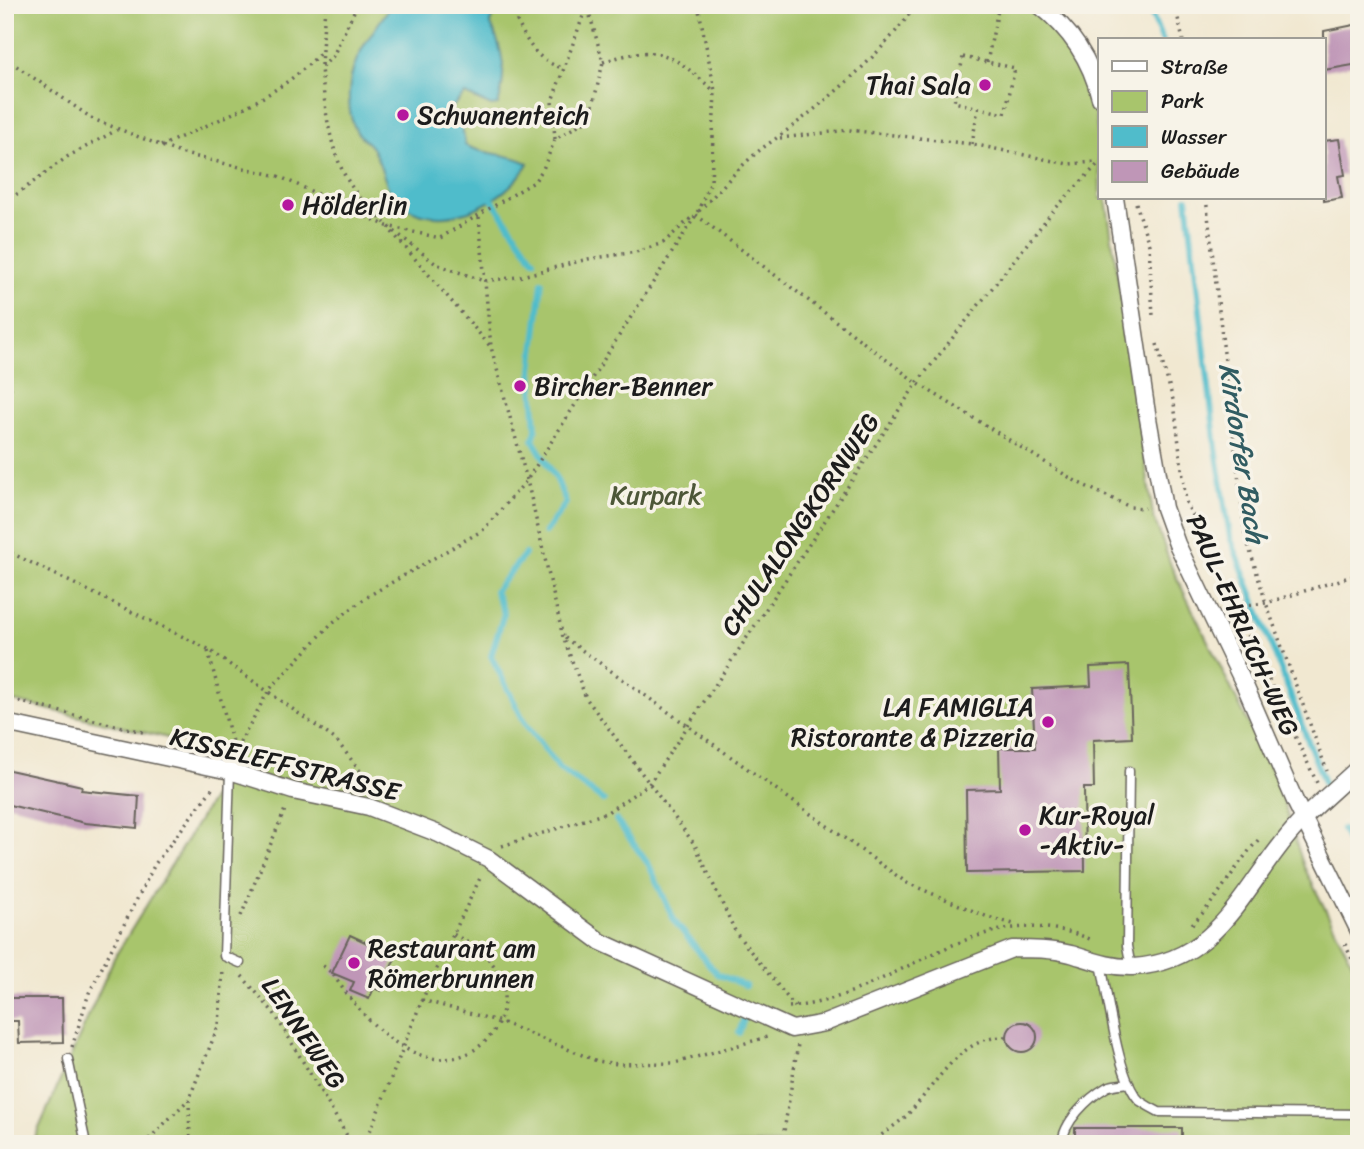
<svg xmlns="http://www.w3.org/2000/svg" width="1364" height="1149" font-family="Sriracha,sans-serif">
  <rect width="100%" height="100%" fill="#f7f3e8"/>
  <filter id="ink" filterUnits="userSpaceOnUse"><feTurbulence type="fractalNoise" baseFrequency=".0143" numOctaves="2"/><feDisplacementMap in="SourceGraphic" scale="14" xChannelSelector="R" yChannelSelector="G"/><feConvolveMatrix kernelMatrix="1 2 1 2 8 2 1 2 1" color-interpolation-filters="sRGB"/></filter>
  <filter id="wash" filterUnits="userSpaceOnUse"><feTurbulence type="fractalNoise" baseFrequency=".00686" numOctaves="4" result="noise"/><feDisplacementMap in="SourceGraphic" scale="28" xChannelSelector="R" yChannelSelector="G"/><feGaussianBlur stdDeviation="1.57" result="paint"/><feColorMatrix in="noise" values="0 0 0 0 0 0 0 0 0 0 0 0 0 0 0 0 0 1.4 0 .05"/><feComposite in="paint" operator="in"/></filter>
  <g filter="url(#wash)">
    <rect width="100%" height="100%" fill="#f1e8d1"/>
    <path fill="#a8c56c" stroke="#627044" stroke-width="2" d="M 5,5 L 1025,5 C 1039,17 1054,28 1065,42 C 1099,85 1100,145 1100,198 L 1106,198 L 1153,515 L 1172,568 L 1277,782 L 1304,867 L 1359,976 L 1359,1144 L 32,1144 L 114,958 L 239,755 L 5,699 Z"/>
    <path fill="#50bccb" stroke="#366c74" stroke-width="2" d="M 391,5 L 498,5 L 490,22 C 504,52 507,73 498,105 L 491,106 L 465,94 L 449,110 L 461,120 L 465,145 C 485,156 507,152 528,163 C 508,203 437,237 398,201 C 383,187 383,164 372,148 C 368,142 361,138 357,132 C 347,115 347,89 353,70 C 360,46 378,26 391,5 Z"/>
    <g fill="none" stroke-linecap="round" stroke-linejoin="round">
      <g stroke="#50bccb" stroke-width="6">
        <polyline points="1148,5 1162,40"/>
        <polyline points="491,198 534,260"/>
        <polyline points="1187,198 1216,448 1230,537 1325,785"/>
        <polyline points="542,282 532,370 536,430 533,440 557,480 566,503 545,532"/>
        <polyline points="525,554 495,591 504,613 491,656 526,725 558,767 604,801"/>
        <polyline points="616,820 649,865 675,922 717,974 746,986"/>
        <polyline points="1342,829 1359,866"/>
        <polyline points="739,1033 744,1018"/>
      </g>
    </g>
    <g id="blocks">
      <g fill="#bf96b7">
        <polygon points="1359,24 1359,64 1324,70 1324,31"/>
        <polygon points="1339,139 1345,175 1338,176 1342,198 1324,201 1324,141"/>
        <polygon points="1129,665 1132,738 1093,740 1094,788 1084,788 1085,871 967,873 966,790 1000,789 999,748 1035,748 1032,689 1091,686 1090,667"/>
        <polygon points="5,769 82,786 81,790 139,796 137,828 85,823 5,804"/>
        <polygon points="350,935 396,956 381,991 374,988 369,999 350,991 354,982 332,973"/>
        <polygon points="5,998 62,998 63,1042 19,1043 18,1021 5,1021"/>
        <circle cx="1022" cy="1037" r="15"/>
        <rect x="1075" y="1128" width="107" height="16"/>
      </g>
    </g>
  </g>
  <g filter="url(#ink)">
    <use href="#blocks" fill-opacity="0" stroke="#67635b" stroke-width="2"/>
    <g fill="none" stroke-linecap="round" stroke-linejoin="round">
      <g stroke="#67635b" stroke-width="11">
        <g id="service">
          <polyline points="230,771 224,956 240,963"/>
          <polyline points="1129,771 1127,946 1131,967"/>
          <path d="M 1101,964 C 1108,995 1118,1081 1140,1101 C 1146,1105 1153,1109 1159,1112 L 1359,1114"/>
          <polyline points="68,1059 86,1144"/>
          <path d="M 1062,1144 C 1063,1122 1088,1098 1107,1087 C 1113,1084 1122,1084 1129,1083"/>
        </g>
      </g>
      <g stroke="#67635b" stroke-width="19">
        <g id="minor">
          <path d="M 1039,5 C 1070,29 1091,60 1100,98"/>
          <polyline points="1115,198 1146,407 1164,508 1177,544 1246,688 1295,801 1359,931"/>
          <path d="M 5,723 L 230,771 L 293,791 L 369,807 L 439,834 L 489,859 L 601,942 L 792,1029 L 825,1023 L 1012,949 C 1032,949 1051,949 1071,954 C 1091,960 1111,968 1133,967 C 1220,962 1244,885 1293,830 C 1313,807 1337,788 1359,767"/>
        </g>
      </g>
      <g stroke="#67635b" stroke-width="3.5" stroke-dasharray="2 5" stroke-linecap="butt">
        <path d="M 357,5 L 333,56 L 321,68 C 325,107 329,154 352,187 C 361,200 374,212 385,223"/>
        <polyline points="1175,5 1183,40"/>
        <path d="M 546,9 L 525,9 L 517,21 C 528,43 536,60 562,68"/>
        <polygon points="963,57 1015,68 1005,114 954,102"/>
        <polyline points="5,58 93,119 180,153 278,176 387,226 440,238 534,182 543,169 555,139 590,118 603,62 587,5"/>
        <path d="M 603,62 C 659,43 671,53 713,90"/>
        <polyline points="987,62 999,5"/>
        <polyline points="321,65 325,5"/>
        <polyline points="780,138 849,130 972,144 1068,164 1096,162"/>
        <polyline points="555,139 552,101 586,8"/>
        <polyline points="972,144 978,108"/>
        <path d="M 161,146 C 215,121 281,97 322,51"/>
        <polyline points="1206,198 1245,534 1266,603 1327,771"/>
        <polyline points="5,203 67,157 117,130"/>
        <polyline points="1136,203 1149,245 1153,316"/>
        <path d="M 699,211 C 720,190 741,164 764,147 C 819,108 877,61 916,5"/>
        <polyline points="696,215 917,383 1077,482 1130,507 1145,508"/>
        <polyline points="479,217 491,347 527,480 563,637 586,698 695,845 736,933 795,1007"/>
        <polyline points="389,227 436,264 484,281 518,277 588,259 636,252 663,243 691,218"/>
        <polyline points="392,232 490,346"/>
        <polyline points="1157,344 1174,403 1186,502 1317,783"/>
        <polyline points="5,375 11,385 10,393 5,397"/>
        <polyline points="5,550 208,649 336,740 375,790"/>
        <polyline points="1236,606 1266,603 1359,574"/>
        <polyline points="565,638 907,883 988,917 1017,925"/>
        <polyline points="208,651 234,749"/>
        <polyline points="5,698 143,732"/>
        <polyline points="233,755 269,690 332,623 370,595 483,530 527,480 696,215 711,182 715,91 698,5"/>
        <polyline points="502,846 606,813 649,784 917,383 1053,211 1100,162"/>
        <polyline points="241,916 286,807"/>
        <path d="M 1192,924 C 1219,899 1235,864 1261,837"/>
        <polyline points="1345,944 1359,974"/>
        <path d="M 323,966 L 332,973 C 354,1006 390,1051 432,1058 C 478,1066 517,1020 500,977 C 492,956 471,944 453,934"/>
        <polyline points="242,976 274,1013 352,1144"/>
        <polyline points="422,1000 501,1022 597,1061 618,1064 675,1063 767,1037"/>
        <path d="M 789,1007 C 896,999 974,892 1090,939"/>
        <polyline points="72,1047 89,993 155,864 215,785"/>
        <polyline points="144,1144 189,1099"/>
        <polyline points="190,1144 189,1099 219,1024 223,970"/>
        <polyline points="365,1144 422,1000 481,876"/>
        <polyline points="782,1144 798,1044"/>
        <path d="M 871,1144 C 883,1132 898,1125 909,1113 C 937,1084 960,1035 1007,1037"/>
      </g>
      <use href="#service" stroke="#fff" stroke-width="8"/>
      <use href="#minor" stroke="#fff" stroke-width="16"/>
    </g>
  </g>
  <g fill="#b5179e" stroke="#f7f3e8" stroke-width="2.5">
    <circle cx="985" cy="85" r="7"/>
    <circle cx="403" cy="115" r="7"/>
    <circle cx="288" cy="205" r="7"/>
    <circle cx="520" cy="386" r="7"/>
    <circle cx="1048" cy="722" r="7"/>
    <circle cx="1025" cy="830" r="7"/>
    <circle cx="354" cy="963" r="7"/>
  </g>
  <g text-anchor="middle" stroke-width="7" stroke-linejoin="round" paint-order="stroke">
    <g font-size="26" fill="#1c1c1c" stroke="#f7f3e8" text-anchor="start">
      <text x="971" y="94" text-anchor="end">Thai Sala</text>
      <text x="417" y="124">Schwanenteich</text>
      <text x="302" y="214">Hölderlin</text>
      <text x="534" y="395">Bircher-Benner</text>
      <text x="1034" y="716" text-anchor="end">LA FAMIGLIA<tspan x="1034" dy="30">Ristorante &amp; Pizzeria</tspan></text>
      <text x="1039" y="824">Kur-Royal<tspan x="1039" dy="30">-Aktiv-</tspan></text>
      <text x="368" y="957">Restaurant am<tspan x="368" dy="30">Römerbrunnen</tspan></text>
    </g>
    <g font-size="26" fill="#4d5738" stroke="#f7f3e8">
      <text x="656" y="504">Kurpark</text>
    </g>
    <g font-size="26" fill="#1c1c1c" stroke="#f7f3e8">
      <text transform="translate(800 524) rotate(-56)" y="9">CHULALONGKORNWEG</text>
      <text transform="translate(1243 625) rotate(66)" y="9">PAUL-EHRLICH-WEG</text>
      <text transform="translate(285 764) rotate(14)" y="9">KISSELEFFSTRASSE</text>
      <text transform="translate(304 1033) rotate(56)" y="9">LENNEWEG</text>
    </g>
    <g font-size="28" font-style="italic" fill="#315c62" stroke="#f7f3e8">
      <text transform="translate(1243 453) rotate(81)" y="10">Kirdorfer Bach</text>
    </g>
  </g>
  <rect width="1364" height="1149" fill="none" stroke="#f7f3e8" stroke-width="28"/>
  <rect x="1098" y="38" width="228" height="161" fill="#f7f3e8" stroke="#9f9d96" stroke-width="2"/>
  <rect x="1112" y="61" width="35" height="10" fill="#ffffff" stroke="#9f9d96" stroke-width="2"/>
  <text x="1161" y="74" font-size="21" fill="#1c1c1c">Straße</text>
  <rect x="1112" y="91" width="35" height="21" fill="#a8c56c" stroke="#9f9d96" stroke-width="2"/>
  <text x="1161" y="108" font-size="21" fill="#1c1c1c">Park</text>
  <rect x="1112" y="126" width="35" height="21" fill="#50bccb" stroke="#9f9d96" stroke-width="2"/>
  <text x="1161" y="144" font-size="21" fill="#1c1c1c">Wasser</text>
  <rect x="1112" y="161" width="35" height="21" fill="#bf96b7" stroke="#9f9d96" stroke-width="2"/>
  <text x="1161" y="178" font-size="21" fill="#1c1c1c">Gebäude</text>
</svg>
